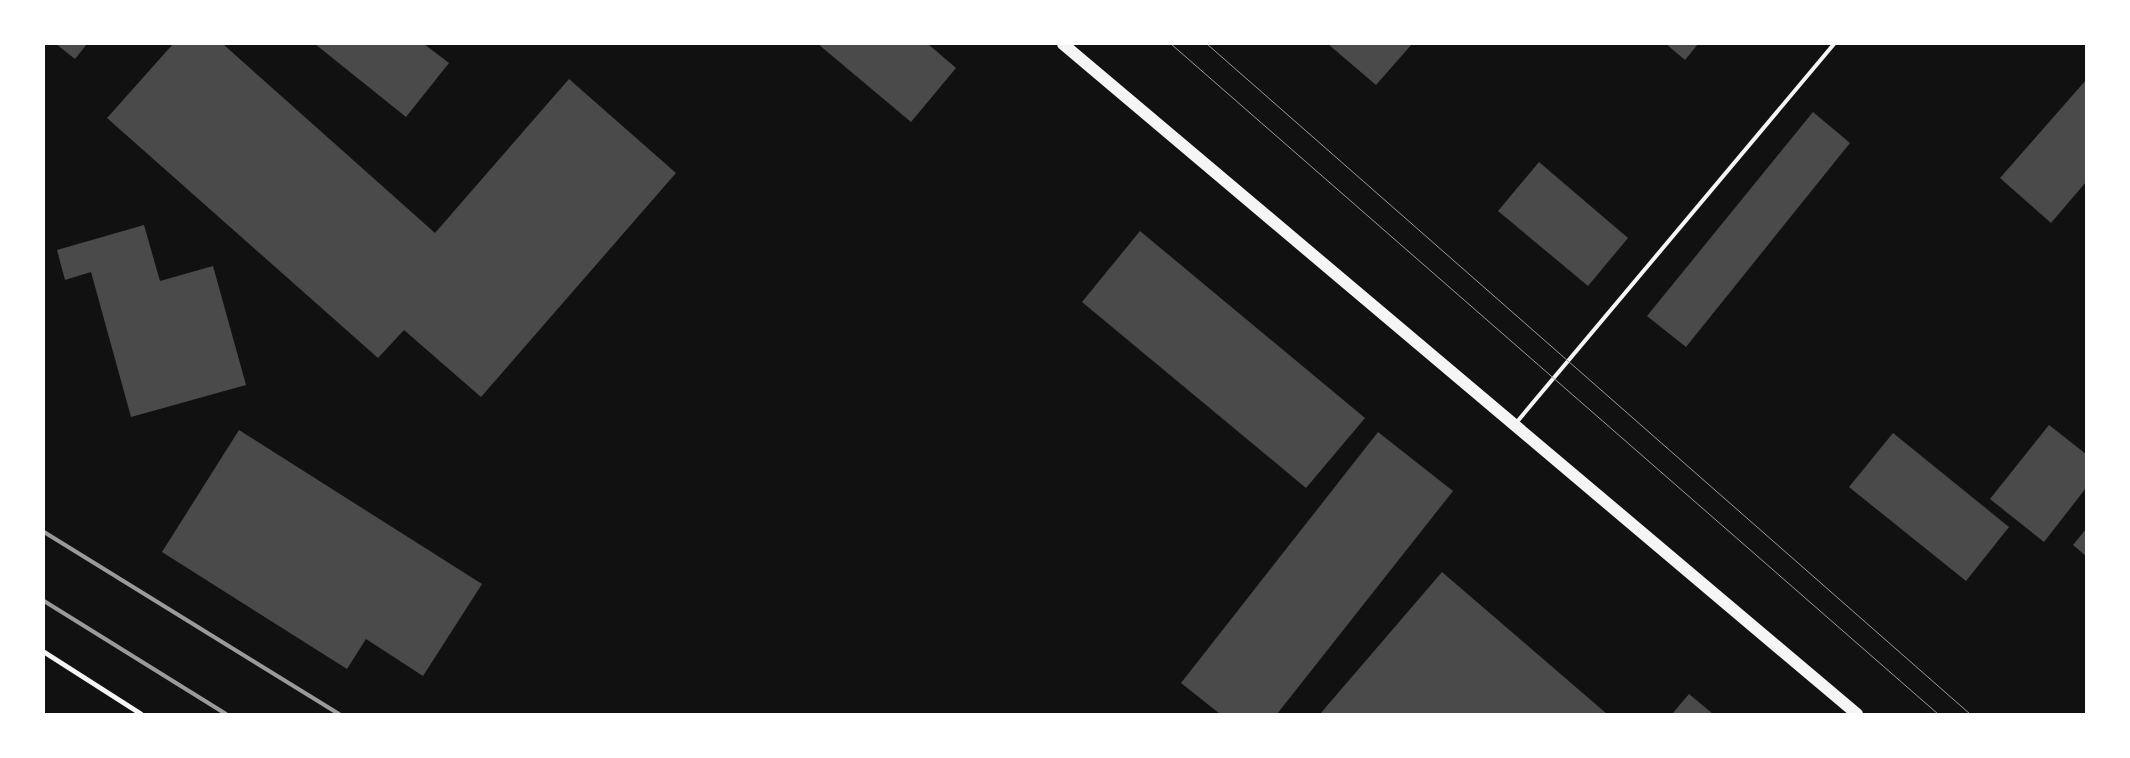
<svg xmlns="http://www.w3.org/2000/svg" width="2130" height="758" font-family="Georgia,serif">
  <rect width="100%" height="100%" fill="#111"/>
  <g fill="#4a4a4a">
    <polygon points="56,44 87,44 75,59"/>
    <polygon points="173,44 223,44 435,233 569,79 676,173 481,397 404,330 378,358 107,118"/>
    <polygon points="315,44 424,44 449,63 406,117"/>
    <polygon points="818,44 928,44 956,68 911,122"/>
    <polygon points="1328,44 1412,44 1376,85"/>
    <polygon points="1666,44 1698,44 1685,60"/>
    <polygon points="2086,80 2086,182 2051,223 2000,178"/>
    <polygon points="1813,112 1850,143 1686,347 1647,316"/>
    <polygon points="1539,162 1628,238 1588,286 1498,211"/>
    <polygon points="144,225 160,281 213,266 246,385 131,417 91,272 65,280 57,250"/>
    <polygon points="1140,231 1365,418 1306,488 1082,302"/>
    <polygon points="2049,425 2086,454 2086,488 2044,542 1990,499"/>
    <polygon points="239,430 482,584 423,676 366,639 347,669 162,552"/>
    <polygon points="1378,432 1453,491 1277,714 1220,714 1181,683"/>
    <polygon points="1893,433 2009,527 1966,581 1849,487"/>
    <polygon points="2086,529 2086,556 2073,545"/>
    <polygon points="1442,572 1607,714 1320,714"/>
    <polygon points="1689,694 1713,714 1672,714"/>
  </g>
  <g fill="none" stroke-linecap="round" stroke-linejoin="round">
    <polyline stroke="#f5f5f5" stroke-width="4" points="1516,423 1834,44"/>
    <polyline stroke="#f5f5f5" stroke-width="5" points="44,652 141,714"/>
    <polyline stroke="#f5f5f5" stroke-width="12" points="1063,44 1857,714"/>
    <g stroke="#9a9a9a" stroke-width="1">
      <polyline points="1171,44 1938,714"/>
      <polyline points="1207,44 1970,714"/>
    </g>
    <g stroke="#9a9a9a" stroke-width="4">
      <polyline points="44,532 339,714"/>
      <polyline points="44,601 226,714"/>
    </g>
  </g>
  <rect width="2130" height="758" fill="none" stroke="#ffffff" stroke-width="90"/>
</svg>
